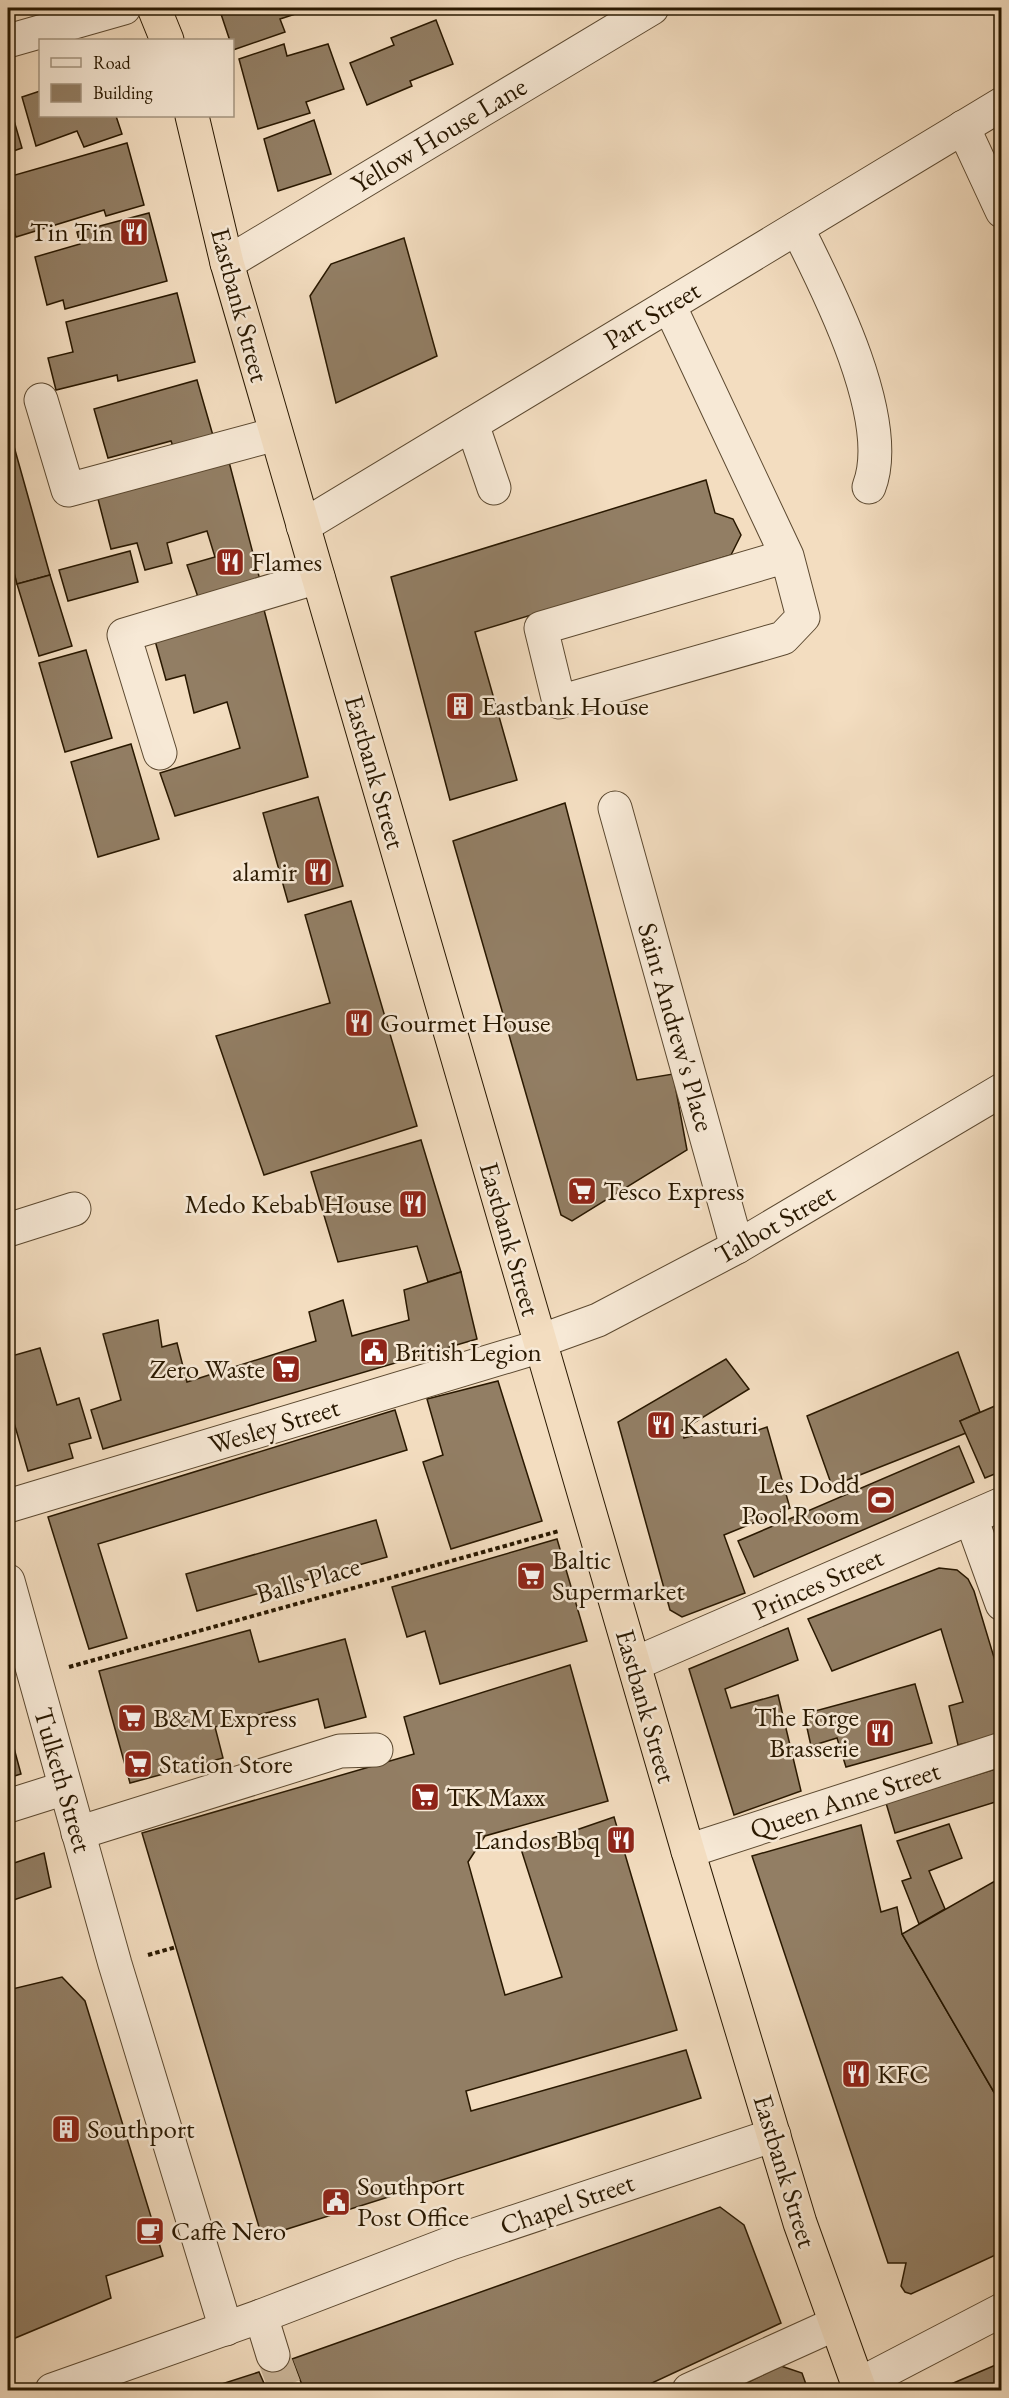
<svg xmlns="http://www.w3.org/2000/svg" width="1009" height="2398" font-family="'EB Garamond',serif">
  <rect width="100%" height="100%" fill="#f3ddc0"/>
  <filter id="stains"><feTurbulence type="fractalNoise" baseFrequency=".00333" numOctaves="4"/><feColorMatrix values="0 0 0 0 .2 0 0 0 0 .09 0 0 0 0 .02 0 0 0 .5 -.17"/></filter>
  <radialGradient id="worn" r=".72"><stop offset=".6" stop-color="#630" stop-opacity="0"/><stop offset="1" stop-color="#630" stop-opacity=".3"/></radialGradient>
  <g fill="#927e64" stroke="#291800" stroke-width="1.5">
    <polygon points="219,8 311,8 311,9 280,19 285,32 233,50"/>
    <polygon points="436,20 453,64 410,81 412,86 367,105 350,63 394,45 391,38"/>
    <polygon points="284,44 287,56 328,44 344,89 306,102 310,113 258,129 239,59"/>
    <polygon points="40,91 40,116 116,116 122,134 84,147 77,131 36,146 22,97"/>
    <polygon points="8,100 22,148 8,153"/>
    <polygon points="314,120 331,174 278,191 264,139"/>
    <polygon points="127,143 144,205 106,216 104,210 16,237 8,211 8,177"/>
    <polygon points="149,213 167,281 65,309 63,300 47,305 35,257 80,244 77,232"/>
    <polygon points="404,238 437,356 336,403 310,296 331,264"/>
    <polygon points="177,293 195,362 118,381 117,375 56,390 48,358 73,352 66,322"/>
    <polygon points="197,380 214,439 174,449 171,441 108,458 94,409"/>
    <polygon points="8,425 50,575 17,584 8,549"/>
    <polygon points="228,458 261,584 199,600 187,565 215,557 207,531 167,543 172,563 145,570 137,543 111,549 97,495"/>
    <polygon points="706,480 715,513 733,519 741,535 731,555 475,632 517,780 450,800 391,577"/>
    <polygon points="130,551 138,582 68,601 59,570"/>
    <polygon points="50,575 72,646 39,656 17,584"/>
    <polygon points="263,606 308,777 175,816 160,773 240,748 227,702 194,713 185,675 166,680 154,637"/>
    <polygon points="86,650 112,738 65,752 39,663"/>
    <polygon points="131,744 159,839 98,857 71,762"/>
    <polygon points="318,797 343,886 288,902 263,813"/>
    <polygon points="565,803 637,1080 673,1074 687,1150 572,1221 561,1215 453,841"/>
    <polygon points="351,901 417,1126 264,1175 216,1036 330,1003 305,915"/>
    <polygon points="421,1140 461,1272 428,1282 417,1246 338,1262 311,1172"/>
    <polygon points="461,1272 477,1339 103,1449 91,1410 121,1400 103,1334 158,1320 162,1347 177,1343 187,1382 316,1341 309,1312 343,1300 352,1336 409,1320 404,1290"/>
    <polygon points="40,1348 57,1405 79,1398 91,1438 69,1444 73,1458 28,1471 8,1402 8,1357"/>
    <polygon points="958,1352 980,1412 960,1421 966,1433 832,1486 807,1416"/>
    <polygon points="726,1359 749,1389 682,1430 684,1438 741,1422 744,1435 767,1427 790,1508 724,1535 745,1593 682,1617 670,1610 618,1422"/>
    <polygon points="498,1381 542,1521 451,1549 423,1462 443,1455 427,1399"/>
    <polygon points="1002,1403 1002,1471 985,1478 960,1421"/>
    <polygon points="395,1410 407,1450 98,1544 127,1638 89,1649 48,1517"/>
    <polygon points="959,1446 974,1482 754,1577 738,1541"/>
    <polygon points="376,1520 387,1557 197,1611 186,1574"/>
    <polygon points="557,1539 587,1641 440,1684 425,1631 407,1637 392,1587"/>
    <polygon points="939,1568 957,1570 968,1579 974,1591 1002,1684 1002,1734 958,1745 949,1706 963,1702 941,1629 832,1671 808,1619"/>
    <polygon points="788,1628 798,1660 725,1689 731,1708 778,1695 801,1791 734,1815 689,1669"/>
    <polygon points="250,1630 259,1662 345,1639 366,1717 325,1728 318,1699 215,1727 223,1758 130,1783 99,1671"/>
    <polygon points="570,1665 608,1801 485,1836 468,1862 505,1995 562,1977 521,1849 614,1817 677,2030 466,2091 471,2111 686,2050 701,2098 262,2237 142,1833 414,1754 404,1717"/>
    <polygon points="915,1684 932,1743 846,1767 837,1738 811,1746 804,1714"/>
    <polygon points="8,1726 21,1774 8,1778"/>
    <polygon points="1002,1767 1002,1800 895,1833 886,1803"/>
    <polygon points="949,1824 962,1858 929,1871 945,1909 919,1924 902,1881 911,1878 897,1841"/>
    <polygon points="861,1825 881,1912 897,1907 902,1934 1002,2106 1002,2252 911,2294 905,2292 901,2286 906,2263 888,2263 752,1856"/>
    <polygon points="44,1853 51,1887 8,1902 8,1865"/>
    <polygon points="1002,1877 1002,2106 902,1934"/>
    <polygon points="62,1977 85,2001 163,2256 106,2276 111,2298 8,2341 8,1990"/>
    <polygon points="720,2207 744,2225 781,2323 637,2390 304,2390 292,2359"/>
    <polygon points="998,2364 1002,2372 1002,2390 937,2390"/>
    <polygon points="781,2366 802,2373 808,2390 732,2390"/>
    <polygon points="259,2372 267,2390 203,2390"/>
  </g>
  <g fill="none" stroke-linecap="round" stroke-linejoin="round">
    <polyline stroke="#cbb69a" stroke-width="33" stroke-dasharray="33 16" stroke-linecap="butt" points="273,2355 286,2390"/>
    <g stroke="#5c4930" stroke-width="35">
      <g id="minor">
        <polyline points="8,41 124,8"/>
        <polyline points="963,127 1002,211"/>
        <path d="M 797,228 C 828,289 895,420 869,487"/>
        <polyline points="227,263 652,8"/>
        <polyline points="669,305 787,556 803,617 783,638 559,702 541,628 787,556"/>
        <polyline points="41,400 68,490 276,434"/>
        <polyline points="472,424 494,488"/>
        <polyline points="303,526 1002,104"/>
        <polyline points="160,753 124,635 318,577"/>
        <polyline points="615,808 737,1247"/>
        <polyline points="8,1230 74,1209"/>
        <polyline points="540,1341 598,1320 737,1247 1002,1090"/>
        <polyline points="8,1506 541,1346"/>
        <polyline points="971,1518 1002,1604"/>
        <polyline points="8,1581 115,1964 226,2329"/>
        <polyline points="634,1664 1002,1504"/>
        <polyline points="8,1806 65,1788"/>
        <polyline points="78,1833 340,1751 376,1750"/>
        <polyline points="688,1851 1002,1749"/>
        <polyline points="261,2316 273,2355"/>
        <polyline points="858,2385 1002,2310"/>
        <polyline points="52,2390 261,2316 451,2243 774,2135"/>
        <polyline points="689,2390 835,2324"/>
      </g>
    </g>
    <g stroke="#291800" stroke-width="35">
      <g id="highway">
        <polyline points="154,8 167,40"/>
        <polyline points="192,116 227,263 688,1851 800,2223 860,2390"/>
      </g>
    </g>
    <g stroke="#291800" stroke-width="4" stroke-dasharray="4.5 3" stroke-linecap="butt">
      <polyline points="69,1667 559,1531"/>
      <polyline points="148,1955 176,1947"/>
    </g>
    <use href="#minor" stroke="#f7e9d6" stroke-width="33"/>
    <use href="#highway" stroke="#f3ddc0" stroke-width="33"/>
  </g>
  <defs>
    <g id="restaurant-square" transform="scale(1.5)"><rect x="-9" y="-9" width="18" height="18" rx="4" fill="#8f2418" stroke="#f7e9d6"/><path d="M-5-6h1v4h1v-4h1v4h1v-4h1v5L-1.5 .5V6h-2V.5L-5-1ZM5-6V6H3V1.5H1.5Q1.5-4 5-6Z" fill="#fff"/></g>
    <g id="building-square" transform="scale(1.5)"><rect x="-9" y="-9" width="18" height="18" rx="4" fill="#8f2418" stroke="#f7e9d6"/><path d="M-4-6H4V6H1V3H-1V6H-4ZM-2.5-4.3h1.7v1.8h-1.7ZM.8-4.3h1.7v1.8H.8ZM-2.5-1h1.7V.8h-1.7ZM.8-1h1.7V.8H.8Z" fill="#fff"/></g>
    <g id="supermarket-square" transform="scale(1.5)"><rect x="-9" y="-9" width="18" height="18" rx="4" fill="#8f2418" stroke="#f7e9d6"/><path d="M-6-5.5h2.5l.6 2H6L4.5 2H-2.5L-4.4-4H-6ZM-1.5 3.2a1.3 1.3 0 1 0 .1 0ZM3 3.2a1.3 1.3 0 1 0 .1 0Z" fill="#fff"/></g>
    <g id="civic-square" transform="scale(1.5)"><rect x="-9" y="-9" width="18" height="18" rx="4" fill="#8f2418" stroke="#f7e9d6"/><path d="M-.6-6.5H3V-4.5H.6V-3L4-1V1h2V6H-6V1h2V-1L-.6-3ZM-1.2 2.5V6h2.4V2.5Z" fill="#fff"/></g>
    <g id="stadium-square" transform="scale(1.5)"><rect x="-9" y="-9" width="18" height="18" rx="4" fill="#8f2418" stroke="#f7e9d6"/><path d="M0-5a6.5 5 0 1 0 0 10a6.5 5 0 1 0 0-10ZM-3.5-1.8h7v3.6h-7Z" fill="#fff"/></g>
    <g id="cafe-square" transform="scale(1.5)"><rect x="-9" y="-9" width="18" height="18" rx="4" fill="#8f2418" stroke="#f7e9d6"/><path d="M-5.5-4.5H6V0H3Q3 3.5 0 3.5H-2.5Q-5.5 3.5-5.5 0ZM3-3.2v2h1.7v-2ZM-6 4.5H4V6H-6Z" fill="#fff"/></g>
  </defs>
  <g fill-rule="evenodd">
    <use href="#restaurant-square" x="134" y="232"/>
    <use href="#restaurant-square" x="230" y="562"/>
    <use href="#building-square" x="460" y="706"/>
    <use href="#restaurant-square" x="318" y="872"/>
    <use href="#restaurant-square" x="359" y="1023"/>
    <use href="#supermarket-square" x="582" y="1191"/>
    <use href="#restaurant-square" x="413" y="1204"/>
    <use href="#civic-square" x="374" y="1352"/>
    <use href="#supermarket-square" x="286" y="1369"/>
    <use href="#restaurant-square" x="661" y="1425"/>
    <use href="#stadium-square" x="881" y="1500"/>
    <use href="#supermarket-square" x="531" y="1576"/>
    <use href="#supermarket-square" x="132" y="1718"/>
    <use href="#restaurant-square" x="880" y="1733"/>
    <use href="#supermarket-square" x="138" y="1764"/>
    <use href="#supermarket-square" x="425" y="1797"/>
    <use href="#restaurant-square" x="621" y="1840"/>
    <use href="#restaurant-square" x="856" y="2074"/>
    <use href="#building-square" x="66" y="2129"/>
    <use href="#civic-square" x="336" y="2202"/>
    <use href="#cafe-square" x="150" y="2231"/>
  </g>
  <g text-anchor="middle" stroke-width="5" stroke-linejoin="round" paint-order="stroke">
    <g font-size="27" fill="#291800" stroke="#f7e9d6">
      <text transform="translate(439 135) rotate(-31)" y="9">Yellow House Lane</text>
      <text transform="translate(240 305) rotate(75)" y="9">Eastbank Street</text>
      <text transform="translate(652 315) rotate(-31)" y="9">Part Street</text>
      <text transform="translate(375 772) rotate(74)" y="9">Eastbank Street</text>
      <text transform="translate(676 1027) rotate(74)" y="9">Saint Andrew's Place</text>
      <text transform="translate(775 1224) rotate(-30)" y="9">Talbot Street</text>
      <text transform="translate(510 1239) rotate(74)" y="9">Eastbank Street</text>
      <text transform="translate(274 1426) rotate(-17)" y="9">Wesley Street</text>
      <text transform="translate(308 1580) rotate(-16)" y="9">Balls Place</text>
      <text transform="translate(818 1584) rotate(-24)" y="9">Princes Street</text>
      <text transform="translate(646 1706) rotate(74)" y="9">Eastbank Street</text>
      <text transform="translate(63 1780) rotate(74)" y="9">Tulketh Street</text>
      <text transform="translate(845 1800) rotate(-18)" y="9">Queen Anne Street</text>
      <text transform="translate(785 2171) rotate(73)" y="9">Eastbank Street</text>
      <text transform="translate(567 2204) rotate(-19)" y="9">Chapel Street</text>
    </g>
    <g font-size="27" fill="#291800" stroke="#f7e9d6" text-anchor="start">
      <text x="113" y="241" text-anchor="end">Tin Tin</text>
      <text x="251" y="571">Flames</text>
      <text x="481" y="715">Eastbank House</text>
      <text x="297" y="881" text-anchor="end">alamir</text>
      <text x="380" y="1032">Gourmet House</text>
      <text x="603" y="1200">Tesco Express</text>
      <text x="392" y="1213" text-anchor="end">Medo Kebab House</text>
      <text x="395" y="1361">British Legion</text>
      <text x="265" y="1378" text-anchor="end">Zero Waste</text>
      <text x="682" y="1434">Kasturi</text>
      <text x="860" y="1493" text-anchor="end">Les Dodd<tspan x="860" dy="31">Pool Room</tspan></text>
      <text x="552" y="1569">Baltic<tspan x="552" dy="31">Supermarket</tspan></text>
      <text x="859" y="1726" text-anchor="end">The Forge<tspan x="859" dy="31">Brasserie</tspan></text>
      <text x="153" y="1727">B&amp;M Express</text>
      <text x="159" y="1773">Station Store</text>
      <text x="446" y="1806">TK Maxx</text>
      <text x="600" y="1849" text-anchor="end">Landos Bbq</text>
      <text x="877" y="2083">KFC</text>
      <text x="87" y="2138">Southport</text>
      <text x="357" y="2195">Southport<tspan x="357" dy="31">Post Office</tspan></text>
      <text x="171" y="2240">Caffè Nero</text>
    </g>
  </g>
  <rect width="1009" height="2398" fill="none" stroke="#f3ddc0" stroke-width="30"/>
  <rect x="9" y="9" width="991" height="2380" fill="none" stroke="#291800" stroke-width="3"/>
  <rect x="15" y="15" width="979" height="2368" fill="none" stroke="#291800" stroke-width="1.5"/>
  <rect x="39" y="39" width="195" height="78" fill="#f7e9d6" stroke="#a59580" stroke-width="1.5"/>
  <rect x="51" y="58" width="30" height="9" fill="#f7e9d6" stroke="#a59580" stroke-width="1.5"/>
  <text x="93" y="69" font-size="18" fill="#291800">Road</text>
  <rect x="51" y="84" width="30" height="18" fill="#927e64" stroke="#a59580" stroke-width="1.5"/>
  <text x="93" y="99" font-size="18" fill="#291800">Building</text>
  <rect width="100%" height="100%" filter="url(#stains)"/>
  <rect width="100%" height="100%" fill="url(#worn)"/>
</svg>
